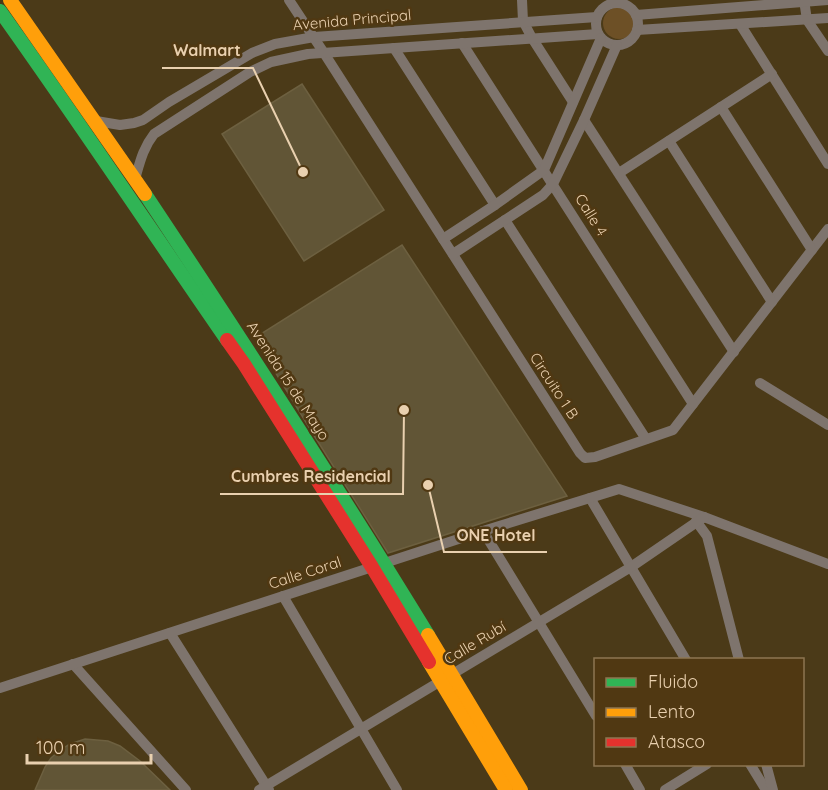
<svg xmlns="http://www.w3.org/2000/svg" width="828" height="790" font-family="Quicksand,sans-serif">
  <rect width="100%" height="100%" fill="#4b3a18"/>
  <circle fill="#6d5026" cx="619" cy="23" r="16"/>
  <g fill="#615536" stroke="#6d6040" stroke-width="1.5">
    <polygon points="302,84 384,210 304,261 222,134"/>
    <polygon points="402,245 567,496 388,553 315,437 261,349 256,337"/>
    <polygon points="85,739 108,741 120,746 140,761 170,790 35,790 45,767 51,758 60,750 70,744"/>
  </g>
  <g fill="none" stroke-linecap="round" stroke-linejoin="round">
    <g stroke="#7e746d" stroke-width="10">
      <polyline points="289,0 324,53 580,453 585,458 595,457 673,430 828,229"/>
      <polyline points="522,0 523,21 532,38 573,102"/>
      <polyline points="804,0 807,20 828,51"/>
      <circle cx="617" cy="24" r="21"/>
      <polyline points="636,15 828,0"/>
      <polyline points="740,24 828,164"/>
      <polyline points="637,30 828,18"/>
      <polyline points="462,43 693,404"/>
      <polyline points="394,48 495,205"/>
      <polyline points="721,107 812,250"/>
      <polyline points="584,120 734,352"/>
      <polyline points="96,121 120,125 134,123 143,120 169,102 252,53 275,44 314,37 597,17"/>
      <polyline points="669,141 772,302"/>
      <polyline points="619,173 772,74"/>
      <path d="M 135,179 C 140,162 143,148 154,134 L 250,72 L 271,62 L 308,54 L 598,34"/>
      <polyline points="505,220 646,439"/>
      <polyline points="443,239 495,205 544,170 601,38"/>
      <polyline points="453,254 543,195 553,184 584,120 617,45"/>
      <polyline points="760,383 828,425"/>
      <polyline points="590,498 686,660"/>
      <polyline points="696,521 707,536 739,660"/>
      <polyline points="483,531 596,716"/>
      <polyline points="283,596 397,790"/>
      <polyline points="170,633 269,790"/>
      <polyline points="73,664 186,790"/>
      <polyline points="0,688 483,531 619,489 704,517 828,564"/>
      <polyline points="625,764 640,790"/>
      <polyline points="750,764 766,790"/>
      <polyline points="766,764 773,790"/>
      <polyline points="259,790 631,567 704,517"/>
      <polyline points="665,790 707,764"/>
    </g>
    <g stroke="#30b455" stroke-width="14">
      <path d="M 0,11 C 77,119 151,230 227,340"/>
      <path d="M 145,194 C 242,340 337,486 428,635"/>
    </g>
    <g stroke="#ff9f0a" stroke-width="14">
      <polyline points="10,0 145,194"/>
      <polyline points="428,635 521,790"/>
      <polyline points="429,662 506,790"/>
    </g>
    <polyline stroke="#e5322d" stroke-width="14" points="227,340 244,364 372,567 429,662"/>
  </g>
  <g text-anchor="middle" stroke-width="5" stroke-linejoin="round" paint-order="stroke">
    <g font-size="15" fill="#e9d0af" stroke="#503812">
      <text transform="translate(352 20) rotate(-5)" y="5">Avenida Principal</text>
      <text transform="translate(591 215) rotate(58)" y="5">Calle 4</text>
      <text transform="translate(288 381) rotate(57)" y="5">Avenida 15 de Mayo</text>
      <text transform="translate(554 386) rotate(57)" y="5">Circuito 1 B</text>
      <text transform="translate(305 573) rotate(-18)" y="5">Calle Coral</text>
      <text transform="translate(475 643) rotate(-31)" y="5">Calle Rubí</text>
    </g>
  </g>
  <path fill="none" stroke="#e9d0af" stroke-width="2" d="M303 172L253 68H162M404 410L403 494H220M428 485L444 552H547"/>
  <g fill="#e9d0af" stroke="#503812" stroke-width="2">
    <circle cx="303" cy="172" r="6"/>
    <circle cx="404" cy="410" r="6"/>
    <circle cx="428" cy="485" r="6"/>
  </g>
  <g font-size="16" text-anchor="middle" font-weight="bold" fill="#e9d0af" stroke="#503812" stroke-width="5" stroke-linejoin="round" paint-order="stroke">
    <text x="207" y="56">Walmart</text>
    <text x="311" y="482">Cumbres Residencial</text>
    <text x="496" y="541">ONE Hotel</text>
  </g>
  <rect x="594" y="658" width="210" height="108" fill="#503812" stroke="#8d7551" stroke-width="1.5"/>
  <rect x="606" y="678" width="30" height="9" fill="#30b455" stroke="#8d7551" stroke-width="1.5"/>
  <text x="648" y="688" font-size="18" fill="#e9d0af">Fluido</text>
  <rect x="606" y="708" width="30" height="9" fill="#ff9f0a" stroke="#8d7551" stroke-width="1.5"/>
  <text x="648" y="718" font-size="18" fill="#e9d0af">Lento</text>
  <rect x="606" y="738" width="30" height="9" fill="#e5322d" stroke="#8d7551" stroke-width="1.5"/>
  <text x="648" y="748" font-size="18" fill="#e9d0af">Atasco</text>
  <path d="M27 754v9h124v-9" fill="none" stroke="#e9d0af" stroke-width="3"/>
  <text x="36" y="754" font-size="18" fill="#e9d0af" stroke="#503812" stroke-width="4.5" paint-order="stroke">100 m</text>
</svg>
